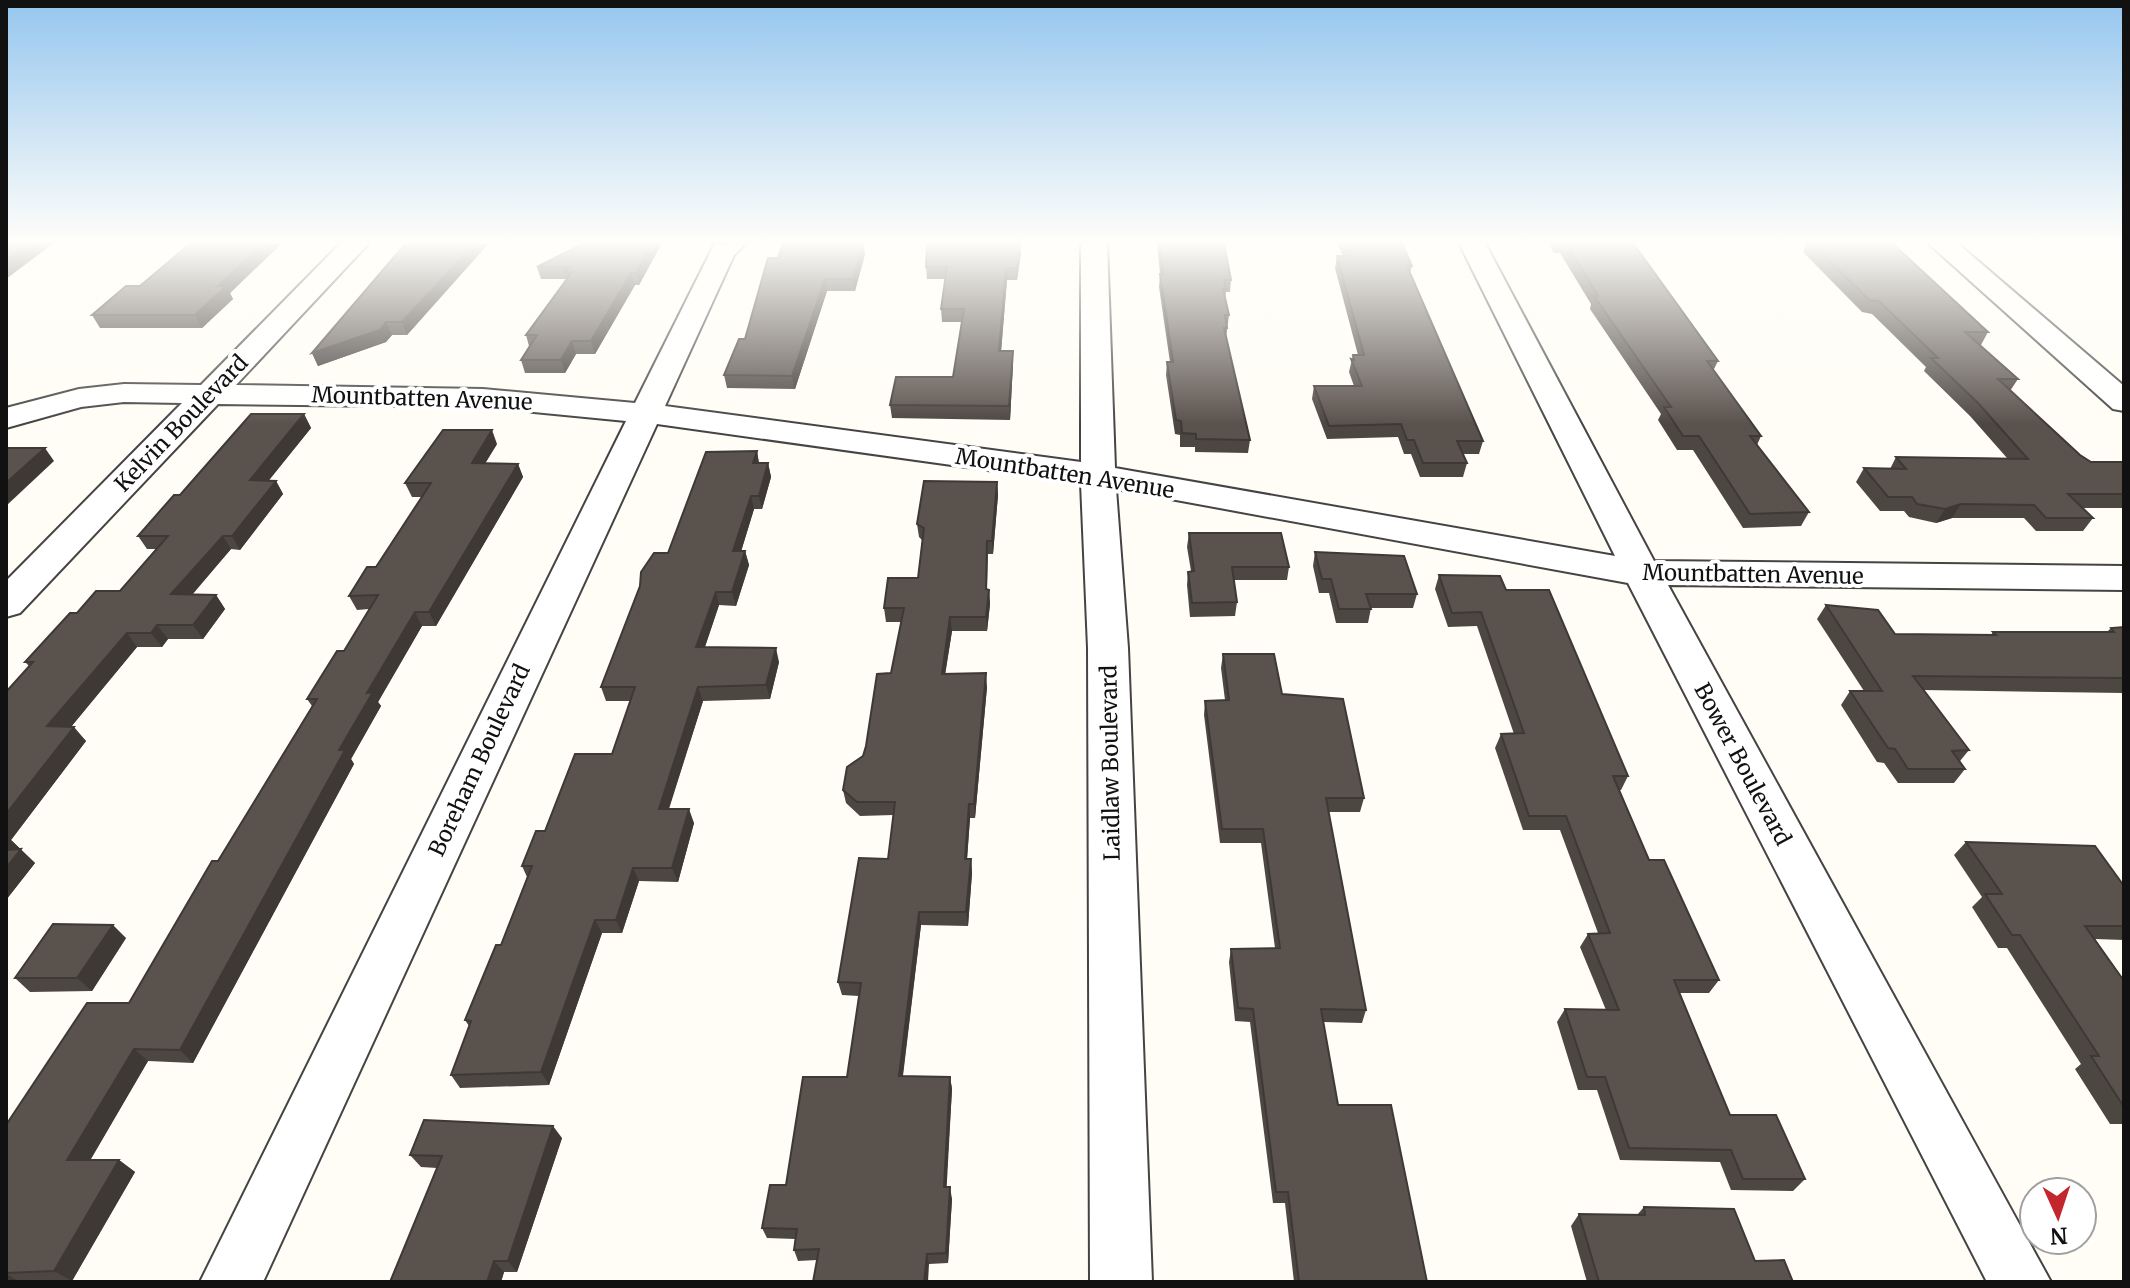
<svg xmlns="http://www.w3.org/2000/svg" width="2130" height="1288" font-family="Merriweather,serif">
  <rect width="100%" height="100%" fill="#fffdf5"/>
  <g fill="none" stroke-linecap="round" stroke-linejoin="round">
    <g stroke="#444" stroke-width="4">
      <g id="minor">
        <polygon points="341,243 369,243 236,385 483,389 635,403 714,245 746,243 734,255 665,406 1081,462 1081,243 1107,243 1115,468 1615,556 1459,243 1485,243 1654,561 2124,566 2124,590 1668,585 2051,1282 1987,1282 1628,583 1116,489 1128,648 1152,1282 1090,1282 1088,648 1081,483 657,424 263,1282 200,1282 626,421 483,407 218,404 20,613 6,617 6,581 182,403 124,402 81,407 6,428 6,408 79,389 124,384 201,385"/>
        <polygon points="1928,243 1957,243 2124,386 2124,411 2113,409"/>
      </g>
    </g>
    <use href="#minor" fill="#fff" fill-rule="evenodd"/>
  </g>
  <g fill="#4d4742">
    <polygon points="191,243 282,243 230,293 233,299 202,328 100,328 92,315 140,286"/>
    <polygon points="406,243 489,243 407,335 392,335 386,342 318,366 312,353"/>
    <polygon points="584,243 662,243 639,285 635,285 595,354 576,354 565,373 525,373 521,360 529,346 526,335 567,279 541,279 537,267"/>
    <polygon points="783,243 863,243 865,254 855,291 827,291 795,389 727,388 724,375 745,339"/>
    <polygon points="1157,243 1224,243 1231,280 1230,292 1226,292 1225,299 1229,315 1226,338 1250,440 1248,453 1195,452 1195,447 1180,447 1180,435 1175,434 1166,375 1167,362 1170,362 1159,287 1160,274"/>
    <polygon points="1337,243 1402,243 1412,266 1410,273 1483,441 1479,454 1463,454 1467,463 1463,477 1420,477 1411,454 1404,454 1398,437 1327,439 1312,399 1314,386 1354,386 1349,372 1353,355 1358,355 1335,268 1337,256 1343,256"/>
    <polygon points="1549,243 1633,243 1718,361 1713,371 1761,436 1757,445 1809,512 1801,526 1743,528 1693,450 1677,450 1658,420 1661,414 1590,309 1591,304 1560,253 1554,253"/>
    <polygon points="1806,243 1892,243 1988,332 1981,345 1979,345 2018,379 2010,391 2080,455 2091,462 2124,462 2124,508 2083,508 2093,518 2083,531 2036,531 2024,518 1952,518 1936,523 1909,517 1904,511 1880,511 1856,482 1864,468 1890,469 1896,457 2007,458 1970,416 1924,371 1926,367 1872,314 1862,312 1803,252"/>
    <polygon points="1021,253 1017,280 1007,280 1001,351 1013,351 1013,364 1010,420 892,418 890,405 953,377 962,322 942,322 941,309 945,279 927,279 926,267"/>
    <polygon points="304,414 311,428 268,481 276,481 283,494 240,550 231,549 192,594 216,595 225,609 203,639 168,639 162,647 137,647 71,727 86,741 11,840 35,863 6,900 6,692 29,666 25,662 77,613 120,591 156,549 147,549 138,536 180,495"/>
    <polygon points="497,444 485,463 518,464 523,477 436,626 422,626 378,702 381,706 351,759 354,764 193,1063 148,1061 90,1160 119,1160 135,1172 72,1281 6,1282 6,1125 129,1003 218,861 312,706 307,699 344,651 369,609 357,610 349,596 376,567 422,497 412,497 405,483"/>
    <polygon points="757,451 759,463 768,463 771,477 762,509 754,509 741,551 745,551 749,565 736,606 719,605 705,647 779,662 770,699 703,701 669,809 694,823 678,882 639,881 622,933 602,933 549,1085 460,1088 451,1075 469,1026 465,1020 501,945 527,877 522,866 545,831 612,754 631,701 606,701 601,687 668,553"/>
    <polygon points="997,482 998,495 993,554 988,554 987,589 989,590 990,604 987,631 952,631 945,674 987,687 975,818 970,818 967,859 971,859 972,873 968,926 921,925 903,1076 950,1077 952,1089 946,1187 952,1199 948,1263 929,1264 817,1260 798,1261 794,1250 795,1239 767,1238 762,1228 847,1077 859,996 842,995 838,982 888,859 893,815 860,816 846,803 843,790 863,756 891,673 901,622 886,622 884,608 918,578 922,540 919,537 917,524"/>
    <polygon points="1189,533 1289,567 1287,580 1234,580 1237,602 1235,616 1190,617 1187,585 1188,572 1191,571 1187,547"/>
    <polygon points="1315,552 1417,594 1413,608 1371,608 1368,623 1336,623 1329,593 1319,593 1313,566"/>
    <polygon points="1439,575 1506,590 1628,776 1621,790 1619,790 1649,860 1719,980 1709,993 1679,993 1730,1115 1805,1179 1793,1191 1731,1190 1720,1162 1620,1160 1597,1090 1578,1090 1557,1022 1565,1009 1606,1010 1580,947 1588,934 1598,933 1560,830 1523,830 1495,748 1501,734 1514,734 1477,626 1448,627 1435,589"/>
    <polygon points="1826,605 1895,634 1991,635 1993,632 2107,632 2111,628 2124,627 2124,693 1923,690 1969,750 1960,761 1965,769 1954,783 1898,783 1884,763 1877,762 1841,705 1850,691 1864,691 1817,619"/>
    <polygon points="1223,654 1282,694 1364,798 1360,812 1328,812 1366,1010 1362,1023 1323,1022 1338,1105 1427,1282 1294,1282 1285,1203 1273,1203 1250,1022 1235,1021 1229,962 1231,949 1275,948 1261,843 1220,843 1204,715 1205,701 1225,700 1221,668"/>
    <polygon points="1966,842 2124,886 2124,940 2095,939 2124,981 2124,1124 2110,1124 2075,1069 2081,1064 2007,948 1998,948 1972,907 1982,897 1954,855"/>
    <polygon points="126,938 92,991 30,992 15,978"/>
    <polygon points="562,1138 517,1272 504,1272 501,1282 437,1168 421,1167 410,1155"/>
    <polygon points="1644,1207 1755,1261 1793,1282 1587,1282 1571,1226 1579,1214 1637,1215"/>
  </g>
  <g fill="#3f3936">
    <polygon points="30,243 54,243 6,279 6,261"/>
    <polygon points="264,243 282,243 230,293 233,299 202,328 195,315 218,286"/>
    <polygon points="475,243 489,243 407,335 402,322"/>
    <polygon points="652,243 662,243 639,285 636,273"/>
    <polygon points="863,243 865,254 855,291 853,279"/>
    <polygon points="1020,243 1021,253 1017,280 1017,268"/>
    <polygon points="1006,268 1007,280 1000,364 999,351"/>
    <polygon points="631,273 635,285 595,354 591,341"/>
    <polygon points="825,279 827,291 795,389 792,376"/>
    <polygon points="386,322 392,335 386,342 318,366 312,353"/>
    <polygon points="572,341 576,354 565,373 561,360"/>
    <polygon points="1013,351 1013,364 1010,420 1009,406"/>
    <polygon points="304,414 311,428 258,494 250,480"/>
    <polygon points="492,430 497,444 477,477 472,463"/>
    <polygon points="45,448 54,461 6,506 6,483"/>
    <polygon points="757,451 759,465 753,463"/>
    <polygon points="768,463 771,477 762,509 759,496"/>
    <polygon points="518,464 523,477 436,626 429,612"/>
    <polygon points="276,481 283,494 240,550 232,536"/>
    <polygon points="997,482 998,495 993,554 992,541"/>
    <polygon points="751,496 754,509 737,565 733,551"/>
    <polygon points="1961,504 1952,518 1936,523 1945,509"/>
    <polygon points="223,536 231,549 181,608 171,594"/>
    <polygon points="745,551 749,565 736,606 732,592"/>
    <polygon points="989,590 990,604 987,631 986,617"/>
    <polygon points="716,592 719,605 700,661 696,647"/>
    <polygon points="216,595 225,609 203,639 193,625"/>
    <polygon points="415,612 422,626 378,702 381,706 351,759 354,764 193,1063 180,1050 339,750 367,693"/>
    <polygon points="950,617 952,631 943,688 942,674"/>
    <polygon points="157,625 168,639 162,647 151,633"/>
    <polygon points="127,633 137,647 60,740 47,726"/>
    <polygon points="776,648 779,662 770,699 766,685"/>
    <polygon points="986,673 987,687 975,818 974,804"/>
    <polygon points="698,687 703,701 664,823 659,809"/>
    <polygon points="74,727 86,741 11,840 35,863 6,900 6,814"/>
    <polygon points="969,804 970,818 966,873 965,859"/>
    <polygon points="689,809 694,823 678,882 672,868"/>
    <polygon points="971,859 972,873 968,926 966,912"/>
    <polygon points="633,868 639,881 622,933 616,920"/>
    <polygon points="919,912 921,925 901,1089 899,1076"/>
    <polygon points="595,920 602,933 549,1085 541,1072"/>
    <polygon points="113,925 126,938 92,991 77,978"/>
    <polygon points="134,1049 148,1061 84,1171 67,1160"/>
    <polygon points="950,1077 952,1089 946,1199 944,1187"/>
    <polygon points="553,1126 562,1138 517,1272 508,1261"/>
    <polygon points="119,1160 135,1172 72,1281 54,1271"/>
    <polygon points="950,1187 952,1199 948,1263 946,1253"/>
    <polygon points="927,1254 929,1264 928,1282 924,1282"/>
    <polygon points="494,1261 504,1272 501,1282 487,1282"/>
    <polygon points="6,1274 20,1282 6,1282"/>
  </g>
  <g fill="#5a524d" stroke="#3f3936" stroke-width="2">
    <polygon points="6,243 30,243 6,261"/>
    <polygon points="191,243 264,243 218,286 226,286 195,315 92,315 126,286 140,286"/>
    <polygon points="406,243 475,243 402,322 386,322 380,330 312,353"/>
    <polygon points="584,243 652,243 636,273 631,273 591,341 572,341 561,360 521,360 537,335 526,335 572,272 565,272 570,267 537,267"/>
    <polygon points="783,243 863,243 853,279 825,279 792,376 724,375 739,339 745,339 768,258 778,258"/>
    <polygon points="927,243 1020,243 1017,268 1006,268 999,351 1013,351 1009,406 890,405 896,377 953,377 964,309 941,309 947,267 926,267"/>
    <polygon points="1159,243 1224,243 1231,280 1224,280 1226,289 1223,289 1229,315 1225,315 1227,328 1224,328 1250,440 1196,439 1196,434 1182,433 1181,421 1176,420 1167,362 1173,362 1160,274 1163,274"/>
    <polygon points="1345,243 1402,243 1412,266 1407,266 1483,441 1457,441 1467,463 1423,463 1414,440 1407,440 1401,424 1329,426 1314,386 1362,386 1351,359 1354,360 1353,355 1364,355 1337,256 1351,256"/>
    <polygon points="1566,243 1633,243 1718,361 1707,361 1761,436 1750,436 1809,512 1750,514 1699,436 1683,436 1664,407 1671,407 1594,296 1598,296"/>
    <polygon points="1812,243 1892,243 1988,332 1965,332 2018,379 1998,379 2080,455 2091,462 2124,462 2124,494 2068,494 2093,518 2046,518 2034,505 1961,504 1945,509 1917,504 1912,497 1888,497 1864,468 1906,469 1896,457 2028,459 1978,403 1931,358 1938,358 1879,301 1869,300"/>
    <polygon points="251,414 304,414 250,480 276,481 232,536 223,536 171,594 216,595 193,625 157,625 151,633 127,633 47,726 74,727 6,814 6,692 33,662 25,662 70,613 77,613 96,591 120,591 168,536 138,536 174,495 180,495"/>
    <polygon points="443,430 492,430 472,463 518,464 429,612 415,612 367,693 373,692 339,750 345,750 180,1050 134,1049 67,1160 119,1160 54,1271 6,1273 6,1125 87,1003 129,1003 212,861 218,861 317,699 307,699 337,651 344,651 378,595 349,596 367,567 376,567 431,483 405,483"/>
    <polygon points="6,448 45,448 6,483"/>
    <polygon points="757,451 753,463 768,463 759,496 751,496 733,551 745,551 732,592 716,592 696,647 776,648 766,685 698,687 659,809 689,809 672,868 633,868 616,920 595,920 541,1072 451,1075 471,1021 465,1020 496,945 501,945 532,866 522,866 536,831 545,831 575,754 612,754 635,687 601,687 640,586 641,572 654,553 668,553 706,452"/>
    <polygon points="924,481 997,482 992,541 987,541 986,589 989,590 986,617 950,617 942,674 986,673 974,804 969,804 965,859 971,859 966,912 919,912 899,1076 950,1077 944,1187 950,1187 946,1253 927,1254 924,1282 813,1282 819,1249 794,1250 797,1229 762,1228 770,1185 786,1185 803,1077 847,1077 861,983 838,982 859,858 888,859 895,802 857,802 843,790 847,767 863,756 866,746 877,674 891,673 904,608 884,608 888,578 918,578 924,528 917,524"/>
    <polygon points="1189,533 1281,533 1289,567 1232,567 1237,602 1192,603 1188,572 1194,571"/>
    <polygon points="1315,552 1404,556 1417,594 1366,594 1371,609 1339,609 1331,579 1322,579"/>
    <polygon points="1439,575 1500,576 1506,590 1549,590 1628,776 1613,776 1649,860 1664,860 1719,980 1674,980 1730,1115 1776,1115 1805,1179 1743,1179 1731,1150 1629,1148 1605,1077 1587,1077 1565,1009 1619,1010 1588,934 1610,933 1566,816 1529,816 1501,734 1524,733 1481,612 1452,613"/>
    <polygon points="1826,605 1878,610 1895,634 1996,635 1993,632 2114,632 2111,628 2124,627 2124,678 1913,676 1969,750 1952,751 1965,769 1908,769 1895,749 1888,748 1850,691 1882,691"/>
    <polygon points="1223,654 1274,654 1282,694 1343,699 1364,798 1326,798 1366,1010 1321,1009 1338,1105 1391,1105 1427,1282 1299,1282 1288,1192 1276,1192 1253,1009 1238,1008 1231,949 1280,948 1263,829 1222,829 1205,701 1229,700"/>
    <polygon points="1966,842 2095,846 2124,886 2124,926 2085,926 2124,981 2124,1107 2091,1056 2099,1056 2020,935 2012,935 1985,894 2002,894"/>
    <polygon points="21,849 6,868 6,850"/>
    <polygon points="53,924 113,925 77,978 15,978"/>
    <polygon points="424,1120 553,1126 508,1261 494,1261 487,1282 390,1282 442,1156 410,1155"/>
    <polygon points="1644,1207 1734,1209 1755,1261 1784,1260 1793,1282 1599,1282 1579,1214 1645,1215"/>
  </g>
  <linearGradient id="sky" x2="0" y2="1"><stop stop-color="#95c6ee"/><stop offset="0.57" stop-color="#fffefa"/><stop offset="1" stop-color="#fffefa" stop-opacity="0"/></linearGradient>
  <rect width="2130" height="424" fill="url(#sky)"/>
  <g text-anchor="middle" stroke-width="8" stroke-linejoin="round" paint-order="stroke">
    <g font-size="22" fill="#111" stroke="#fff">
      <text transform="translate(422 398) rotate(2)" y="8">Mountbatten Avenue</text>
      <text transform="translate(181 423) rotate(-46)" y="8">Kelvin Boulevard</text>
      <text transform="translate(1065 473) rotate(9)" y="8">Mountbatten Avenue</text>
      <text transform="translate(1753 574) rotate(1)" y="8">Mountbatten Avenue</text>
      <text transform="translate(479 760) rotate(-65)" y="8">Boreham Boulevard</text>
      <text transform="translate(1110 763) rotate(-91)" y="8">Laidlaw Boulevard</text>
      <text transform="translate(1743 764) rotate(62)" y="8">Bower Boulevard</text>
    </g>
  </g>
  <rect width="2130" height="1288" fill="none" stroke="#111111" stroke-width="16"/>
  <g transform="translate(2058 1216) rotate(177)"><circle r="38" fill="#ffffff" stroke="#a0a0a0" stroke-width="2"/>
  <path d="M0-6L14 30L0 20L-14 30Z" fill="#c4262e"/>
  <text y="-12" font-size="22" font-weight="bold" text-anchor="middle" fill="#111111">N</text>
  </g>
</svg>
